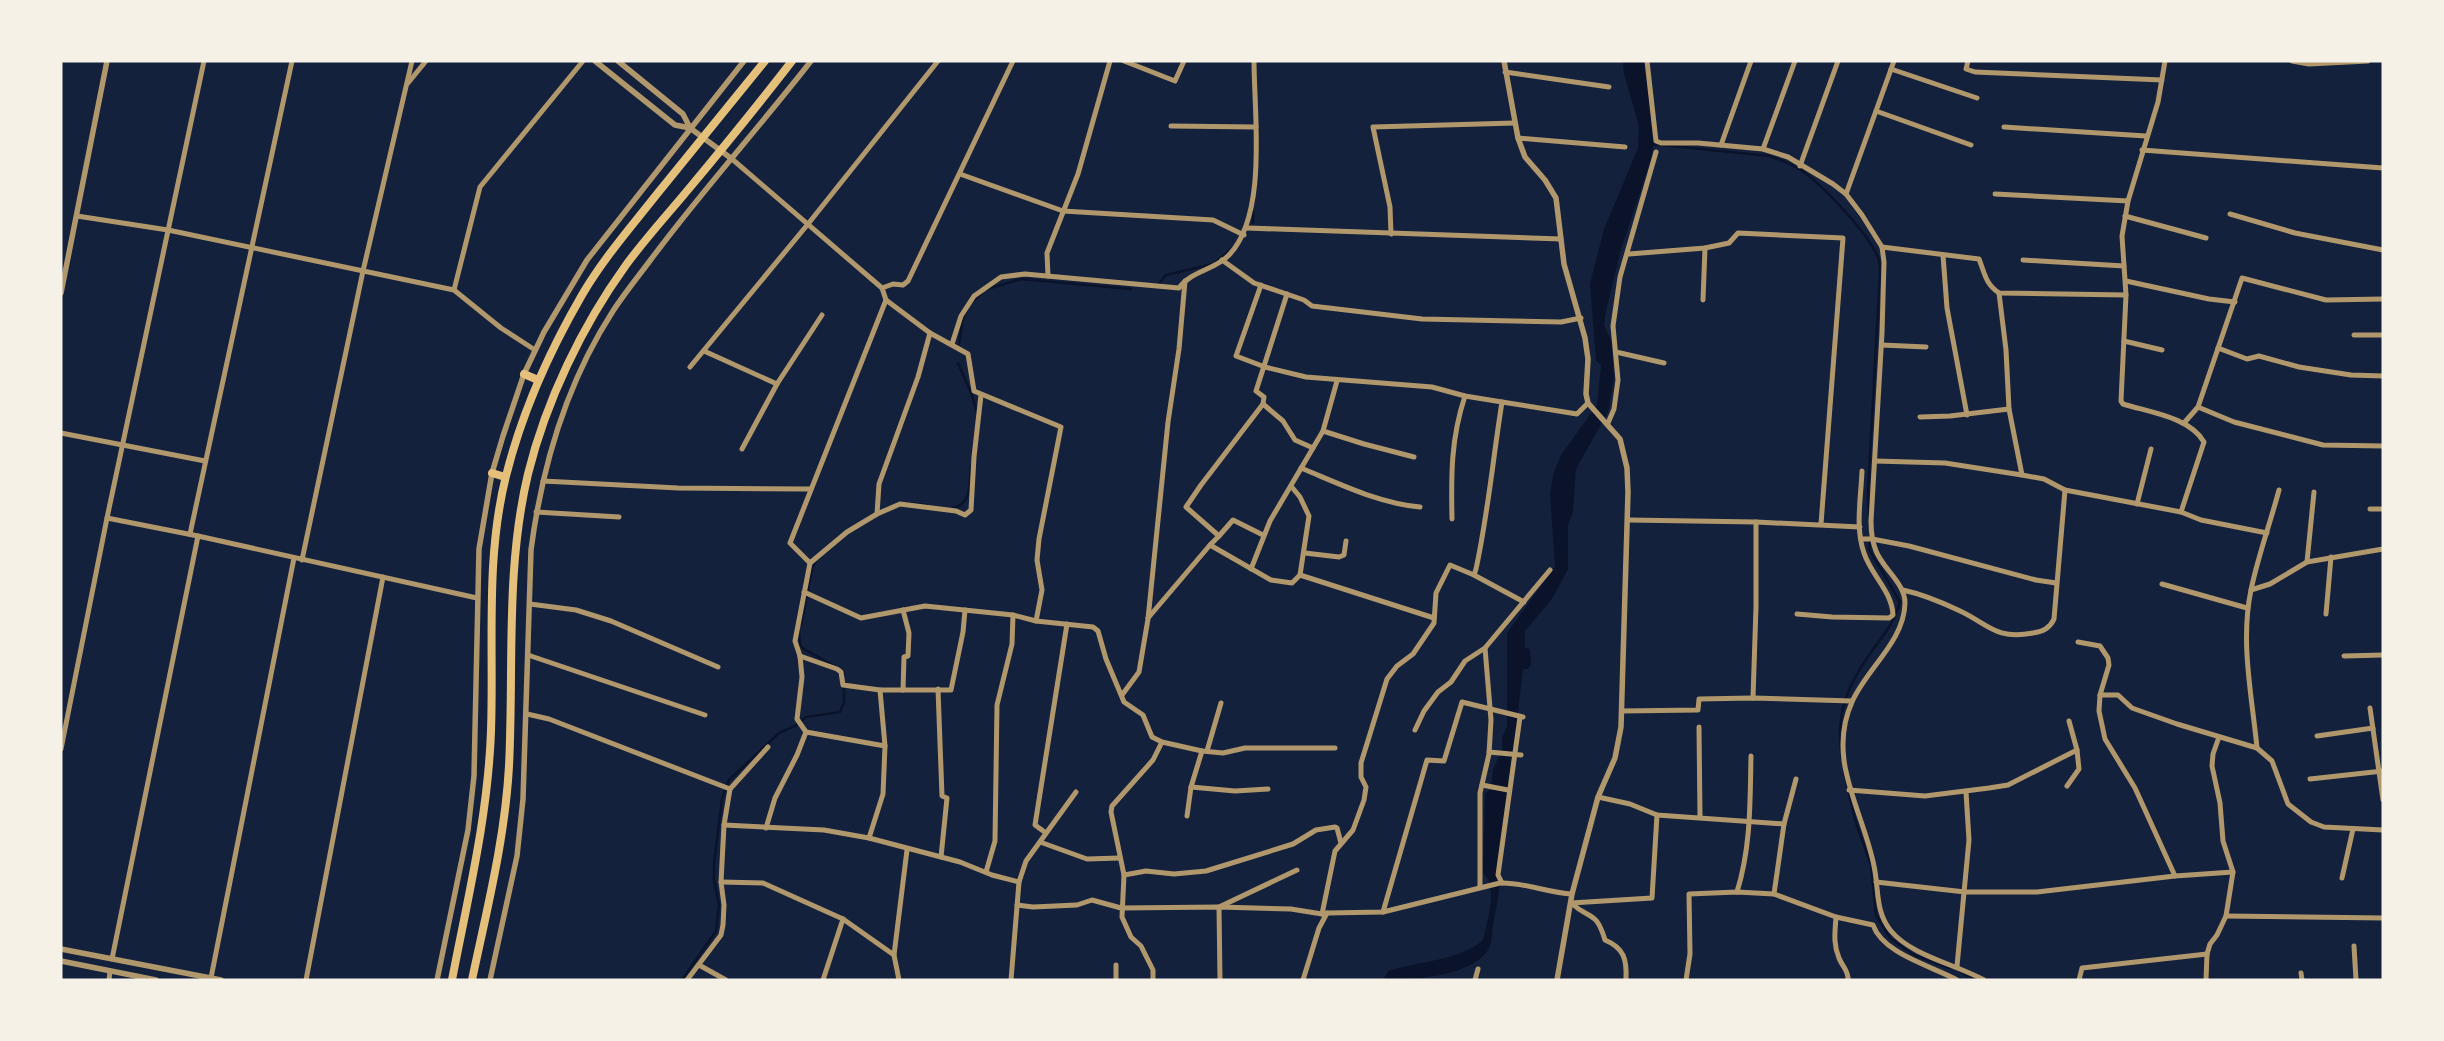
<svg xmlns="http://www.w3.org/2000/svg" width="2444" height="1041" font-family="Cabin,sans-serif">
  <rect width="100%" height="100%" fill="#14213d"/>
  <path fill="#0b132b" d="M 1623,61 L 1644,61 L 1654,138 L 1652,157 L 1621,249 L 1606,311 L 1604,325 L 1612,343 L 1614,379 L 1608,412 L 1576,469 L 1573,512 L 1568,525 L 1568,569 L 1552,599 L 1525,631 L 1525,648 L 1530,649 L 1531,664 L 1528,669 L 1523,669 L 1499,877 C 1500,893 1497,904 1494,919 C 1492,928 1493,937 1490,946 C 1477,977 1411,980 1383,980 L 1388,971 C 1416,962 1461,960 1483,940 C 1487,921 1499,887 1483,873 L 1485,794 L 1491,789 L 1493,769 L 1502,750 L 1502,738 L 1507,726 L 1507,633 L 1555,566 L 1550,493 L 1554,472 L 1561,455 L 1597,405 L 1601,365 L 1596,361 L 1590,284 L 1604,229 L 1638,148 L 1639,126 L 1624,74 Z"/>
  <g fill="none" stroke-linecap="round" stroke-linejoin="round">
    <g stroke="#0b132b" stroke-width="2.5">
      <path d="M 1652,144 L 1769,156 C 1781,160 1793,164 1804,172 C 1826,189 1867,232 1878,257 C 1880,262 1880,268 1880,273 L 1868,491 L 1869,514"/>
      <polyline points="1253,223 1253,212"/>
      <polyline points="1158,285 1166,275 1213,264 1229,251"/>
      <polyline points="987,289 1021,279 1131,289"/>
      <polyline points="972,302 981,294"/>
      <polyline points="959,344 963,318 967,311"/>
      <polyline points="958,363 972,395 977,413"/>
      <polyline points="906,503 927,505"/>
      <path d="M 953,508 C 973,503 969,483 971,466"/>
      <polyline points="801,625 812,569 816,560"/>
      <polyline points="799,630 800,645 804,649 843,671 844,675"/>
      <path d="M 1842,759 C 1835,715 1846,687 1872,651 C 1884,634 1894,623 1900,602 L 1869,549 L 1870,540"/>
      <polyline points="1844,772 1855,820 1871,865 1876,915 1890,938 1914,955 1950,968"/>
      <polyline points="1962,973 1977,980"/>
      <polyline points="682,980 716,931 719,905 714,880 714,864 722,799 729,780 779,733 795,726 806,717 840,712 844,702 844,685"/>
    </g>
    <g stroke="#b1986c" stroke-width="5">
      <polyline points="1124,61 1175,81 1184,61"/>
      <path d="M 1647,61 L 1656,141 L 1661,143 L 1698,143 L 1763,149 L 1788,157 L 1833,184 L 1846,194 L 1862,215 L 1882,247 L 1884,262 L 1882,333 L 1871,521 C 1871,532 1872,541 1876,551 C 1883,569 1905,583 1905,603 C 1904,642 1867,668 1852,702 C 1826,760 1863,810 1874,866 C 1879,889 1875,912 1891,931 C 1912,956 1955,964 1984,980"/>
      <polyline points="1968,61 1966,69 1975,72 2162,80"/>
      <path d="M 2165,61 L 2158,102 L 2128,201 L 2122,236 L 2126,295 L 2121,401 L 2123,404 C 2148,412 2190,417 2204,442 L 2181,512"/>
      <polyline points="2292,61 2309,64 2368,61"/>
      <polyline points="1891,69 1977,98"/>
      <polyline points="1505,72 1609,87"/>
      <polyline points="408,83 426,61"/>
      <polyline points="1876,111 1971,145"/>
      <polyline points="1171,126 1256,127"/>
      <polyline points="2004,127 2146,136"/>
      <polyline points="1518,138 1625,147"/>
      <polyline points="1721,145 1751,61"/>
      <polyline points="1763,149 1795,61"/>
      <polyline points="2142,150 2383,168"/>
      <polyline points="732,159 882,288 886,300 930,333 968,354 974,391 1061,427 1039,539 1037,560 1042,590 1036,621"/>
      <polyline points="1800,166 1838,61"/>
      <polyline points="960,174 1063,211 1213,220 1244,235"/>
      <polyline points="1846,194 1894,61"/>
      <polyline points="1995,194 2128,201"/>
      <polyline points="2230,214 2295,233 2383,250"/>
      <polyline points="77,216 168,230 454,290 501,328 535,350"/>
      <polyline points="2125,216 2206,238"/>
      <polyline points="1247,228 1561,239"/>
      <polyline points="1391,234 1390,207 1373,127 1515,123"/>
      <path d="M 1882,247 L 1979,259 C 1985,274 1985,283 1999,293 L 2126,295"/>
      <polyline points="1629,254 1705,248 1729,243 1738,233 1843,238 1821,524"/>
      <polyline points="1943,255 1947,308 1967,415"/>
      <polyline points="1222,260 1254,283 1304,300 1312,306 1422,319 1561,322 1581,318"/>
      <polyline points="2023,260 2124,266"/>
      <polyline points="1048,276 1047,253 1078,174 1110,61"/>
      <polyline points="2126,281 2209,299 2235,302"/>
      <path d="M 1261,285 L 1236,356 L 1265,367 L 1306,377 L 1432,387 L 1465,396 L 1502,402 C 1493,458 1488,514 1476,569 L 1474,575 L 1450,565 L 1436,593 L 1434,623 L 1413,654 L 1397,666 L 1387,679 L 1361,763 L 1361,777 L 1366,787 L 1364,800 L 1353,830 L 1335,851 L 1322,914 L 1327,913 L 1319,928 L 1303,980"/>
      <polyline points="882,288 893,284 903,285 908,281 1013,61"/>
      <polyline points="454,290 480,187 583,61"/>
      <polyline points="1999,293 2006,350 2009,409 2022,475"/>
      <polyline points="1703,300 1705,248"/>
      <polyline points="2354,335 2383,335"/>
      <polyline points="2124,341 2162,350"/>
      <path d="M 952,344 L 961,316 L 974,296 L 1001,277 L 1025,274 L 1179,288 C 1191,271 1215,270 1229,255 C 1268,214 1254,114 1254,61"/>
      <polyline points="1882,345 1926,347"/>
      <polyline points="2218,348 2247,359 2259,356 2299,367 2351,375 2383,376"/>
      <polyline points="704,351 777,384"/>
      <polyline points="1616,352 1664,363"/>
      <polyline points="690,367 808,224 938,61"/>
      <polyline points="1502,402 1577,414 1588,403"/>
      <polyline points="1263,404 1283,421 1295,440 1313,448"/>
      <polyline points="2198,407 2234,422 2323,445 2383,446"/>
      <polyline points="1920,417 1950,416 2009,409"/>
      <polyline points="1608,423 1614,409 1618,380 1613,326 1620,277 1656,152"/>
      <polyline points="2184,423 2198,407 2242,278 2326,300 2383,299"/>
      <polyline points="1323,431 1364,444 1414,457"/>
      <polyline points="61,433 205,461"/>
      <polyline points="742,449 777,384 822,315"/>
      <polyline points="1875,461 1945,463 2022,475 2044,479 2065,490 2181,512 2201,520 2267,533"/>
      <path d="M 1301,468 C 1340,484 1378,503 1420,507"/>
      <polyline points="543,481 678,488 810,489"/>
      <polyline points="2137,504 2151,449"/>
      <polyline points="2370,509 2383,509"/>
      <polyline points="536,512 619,517"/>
      <polyline points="877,514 900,504 956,511 965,515 971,510 974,457 981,395"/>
      <polyline points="107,518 198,536 477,598"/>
      <path d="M 1452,519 C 1451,475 1451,438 1465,396"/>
      <polyline points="1629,520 1756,522 1860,527"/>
      <polyline points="190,534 292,61"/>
      <polyline points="1219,536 1233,520 1263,535"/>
      <polyline points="1861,539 1872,539 1909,546 2036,580 2056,583"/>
      <polyline points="1210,545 1219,536 1186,507 1201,485 1263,404 1264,397 1256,391 1287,294"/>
      <polyline points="1305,553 1339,557 1344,555 1346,541"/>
      <polyline points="302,560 363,271 412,61"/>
      <polyline points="2307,562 2314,492"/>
      <polyline points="810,563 847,532 877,514 879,484 918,377 930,333"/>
      <polyline points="1251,569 1270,521 1323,431 1337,381"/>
      <polyline points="1300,575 1434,618"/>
      <polyline points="1474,575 1524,602"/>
      <polyline points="2162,584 2247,608"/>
      <path d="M 1903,590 C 1921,594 1941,602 1958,610 C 1989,624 1994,640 2033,633 C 2042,632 2050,628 2054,619 L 2065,490"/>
      <path d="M 2251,590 C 2258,556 2270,524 2279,490"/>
      <polyline points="804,592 861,618 925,606 1013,615 1036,621 1093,627 1098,631 1106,659 1124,702 1143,715 1152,737 1162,742 1202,751 1223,753 1245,748 1335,748"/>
      <polyline points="530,604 576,610 611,621 718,667"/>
      <polyline points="903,610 909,633 908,656 904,657 903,690"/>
      <path d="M 1797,614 L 1832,617 L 1889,618 L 1893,615 C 1892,591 1871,575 1864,553 C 1855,528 1861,497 1862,471"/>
      <polyline points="2326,614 2331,557"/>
      <polyline points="1148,618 1210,545 1271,580 1292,583 1300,575 1309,516 1300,497 1291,486"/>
      <polyline points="528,655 705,715"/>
      <polyline points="800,656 837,669 841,672 843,685 880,690 951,690 963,632 965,610"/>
      <polyline points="2344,656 2383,655"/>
      <polyline points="938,689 942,796 947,798 941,857"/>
      <polyline points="1122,695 1139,672 1148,619 1168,422 1179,349 1185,281"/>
      <polyline points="2100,695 2118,695 2132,708 2177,724 2257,748 2272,761 2288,804 2311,822 2324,827 2383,830"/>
      <polyline points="1753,698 1756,607 1756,522"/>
      <polyline points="2370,708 2383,800"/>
      <polyline points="1622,711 1698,710 1699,699 1753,698 1852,701"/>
      <polyline points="527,714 549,719 730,789"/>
      <polyline points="1699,727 1700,817"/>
      <polyline points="1415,730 1424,711 1438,692 1451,682 1465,661 1485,648"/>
      <polyline points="806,732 885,746"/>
      <polyline points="2317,736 2373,728"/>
      <path d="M 2257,748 C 2252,696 2240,642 2251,590 L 2270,584 L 2307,562 L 2383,549"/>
      <polyline points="61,749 107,518 204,61"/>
      <polyline points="1207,751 1221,703"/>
      <polyline points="1489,752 1521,755"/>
      <polyline points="2310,779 2383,771"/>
      <polyline points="1482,785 1508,790"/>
      <polyline points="2067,786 2079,769 2077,750 2069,721"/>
      <polyline points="1191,787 1235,791 1268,789"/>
      <polyline points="1849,790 1925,796 1989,788 2008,785 2077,750"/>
      <polyline points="1598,797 1630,804 1657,815 1784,824"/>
      <polyline points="1187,816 1191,787 1202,751"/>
      <polyline points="724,825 824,830 869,838 960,862 992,875 1019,882"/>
      <polyline points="766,828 775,798 797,755 806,732 797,719 802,677 800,656 795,641 810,563 790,543 886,300"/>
      <polyline points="1046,833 1035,825 1067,624"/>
      <polyline points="869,838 883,794 885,746 880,690"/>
      <polyline points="1040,842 1087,859 1120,858"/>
      <polyline points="986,872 995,841 997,705 1012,644 1013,615"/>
      <polyline points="1124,875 1146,871 1174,874 1206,871 1293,844 1316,830 1335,827 1337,828 1341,843"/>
      <polyline points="2175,876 2233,872"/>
      <polyline points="2342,878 2353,829"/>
      <polyline points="721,882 763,883 843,919 894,955 899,980"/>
      <polyline points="1876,882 1965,892 2037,892 2175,876 2135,788 2105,739 2099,711 2100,695 2109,665 2108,658 2100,646 2078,642"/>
      <polyline points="1502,883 1498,875 1520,717"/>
      <polyline points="1480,887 1480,793 1489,754 1491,720 1485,648 1550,570"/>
      <path d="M 1737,892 C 1751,847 1750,802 1751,756"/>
      <polyline points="1774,894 1784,824 1796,779"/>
      <polyline points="1571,903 1652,898 1657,815"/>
      <path d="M 1571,903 C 1590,920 1596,910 1605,940 C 1624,948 1627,959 1626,980"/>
      <polyline points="1017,905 1033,907 1077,905 1092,900 1121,908 1219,907 1291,909 1322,914"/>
      <polyline points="1383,912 1427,760 1444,761 1462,702 1523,717"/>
      <path d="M 1327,913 L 1383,912 L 1500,883 C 1524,882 1548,893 1572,894"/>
      <polyline points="2226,916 2383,918"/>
      <path d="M 1836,917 C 1835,932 1833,944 1839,958 C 1842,966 1849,971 1848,980"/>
      <polyline points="2354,946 2356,980"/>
      <polyline points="894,955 907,850"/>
      <polyline points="112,959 198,536"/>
      <polyline points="699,965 726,980"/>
      <polyline points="1116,965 1116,980"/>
      <polyline points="1957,966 1969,840 1966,792"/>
      <polyline points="2301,973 2302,980"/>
      <polyline points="211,978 294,558"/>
      <polyline points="109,980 110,971"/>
      <polyline points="306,980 383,577"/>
      <polyline points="687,980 721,935 723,925 724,905 721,882 724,825 730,789 768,747"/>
      <polyline points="823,980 843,919"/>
      <polyline points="1011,980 1019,882 1026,861 1076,792"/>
      <polyline points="1153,980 1153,970 1141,946 1131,937 1122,917 1124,875 1111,812 1112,806 1153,760 1162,742"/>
      <polyline points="1220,980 1219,907 1297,870"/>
      <polyline points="1475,980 1478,969"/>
      <path d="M 1686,980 L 1690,954 L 1689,894 L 1737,892 L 1774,894 L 1836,917 L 1873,925 C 1883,954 1932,966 1957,980"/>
      <polyline points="2079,980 2082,968 2207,954"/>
      <polyline points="2206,980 2207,954 2210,944 2217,935 2226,916 2233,872 2223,841 2220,803 2212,766 2213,754 2219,737"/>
    </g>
    <g stroke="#b1986c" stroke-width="5.5">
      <polyline points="595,61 675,125 690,128"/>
      <polyline points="618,61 683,114 690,128 732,159"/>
      <polyline points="1504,61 1518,138 1525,157 1545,180 1556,198 1564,264 1585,338 1588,359 1586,394 1588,403 1620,439 1627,468 1628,492 1621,727 1615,758 1598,797 1572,894 1557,980"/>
      <polyline points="61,293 107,61"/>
      <polyline points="61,949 221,980"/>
      <polyline points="61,961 156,980"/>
      <polyline points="437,980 468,830 474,776 479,549 492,473 503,436 524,374 544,332 587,260 744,61"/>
      <path d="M 490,980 L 517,856 L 523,799 L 531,550 C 542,466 567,382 613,311 C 624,294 637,278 649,262 C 700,193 758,129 811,61"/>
    </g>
    <g stroke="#e5c07b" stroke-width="8">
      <polyline points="524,374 538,380"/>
      <polyline points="492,473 505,477"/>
      <path d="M 452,980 C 468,897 488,816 491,731 C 494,646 485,559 506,476 C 522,412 549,352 582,295 C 603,259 631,227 657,194 C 693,150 729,106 765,61"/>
      <path d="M 472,980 C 487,909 505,839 509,766 C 514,669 505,570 528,474 C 546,401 582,326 626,265 C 645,239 667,215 687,191 C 723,148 758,105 792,61"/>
    </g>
  </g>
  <rect width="2444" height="1041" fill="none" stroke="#f6f1e7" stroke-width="125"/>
</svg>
